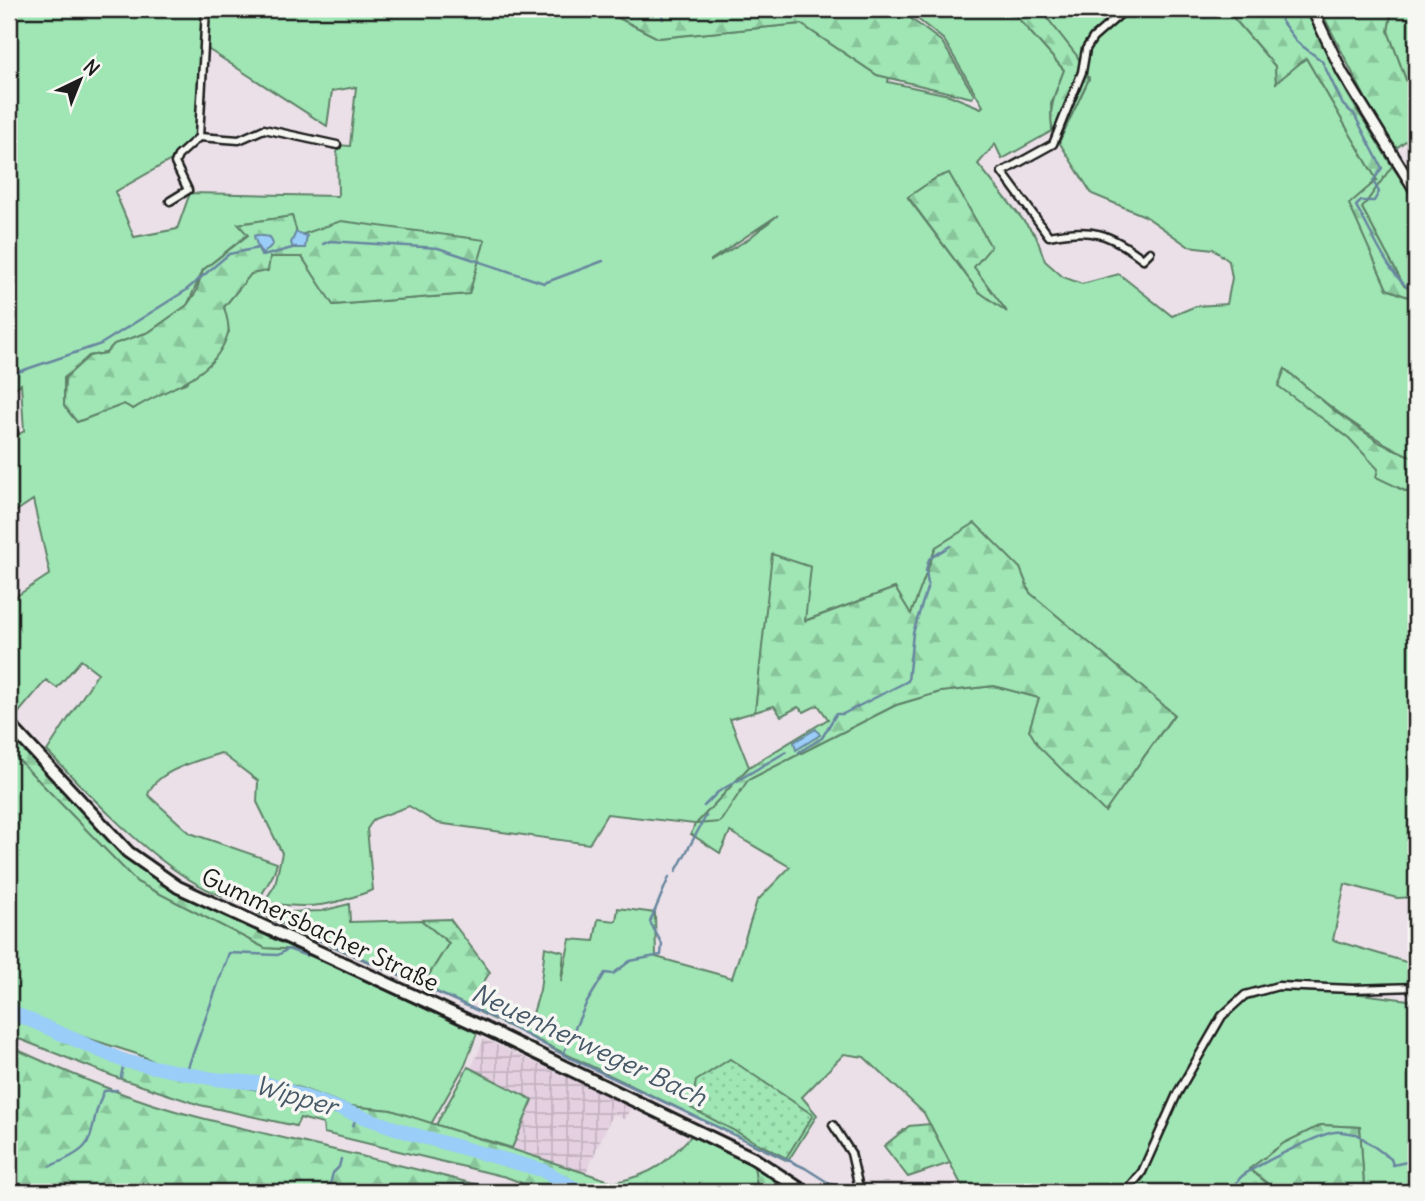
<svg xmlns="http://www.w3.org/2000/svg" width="1425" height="1201" font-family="Delius,sans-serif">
  <defs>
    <pattern id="industrial-grid" width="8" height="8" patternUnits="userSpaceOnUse" patternTransform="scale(1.75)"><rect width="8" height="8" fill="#e4d0e1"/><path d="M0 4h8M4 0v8" fill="none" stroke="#c3b2c0"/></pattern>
    <pattern id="forest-firs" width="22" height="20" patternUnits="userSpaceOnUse" patternTransform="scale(1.75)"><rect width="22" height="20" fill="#9fe6b4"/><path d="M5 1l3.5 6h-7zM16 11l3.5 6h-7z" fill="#88c59a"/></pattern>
    <pattern id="cemetery-stones" width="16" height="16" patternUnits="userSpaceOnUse" patternTransform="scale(1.75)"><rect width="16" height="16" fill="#9fe6b4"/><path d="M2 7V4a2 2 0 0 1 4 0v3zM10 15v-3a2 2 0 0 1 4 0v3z" fill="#88c59a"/></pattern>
    <pattern id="park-dots" width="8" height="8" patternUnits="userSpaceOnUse" patternTransform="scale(1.75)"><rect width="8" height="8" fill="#9fe6b4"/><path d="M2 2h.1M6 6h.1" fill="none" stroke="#88c59a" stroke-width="1.8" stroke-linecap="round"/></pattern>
  </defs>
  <rect width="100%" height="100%" fill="#ebe0e8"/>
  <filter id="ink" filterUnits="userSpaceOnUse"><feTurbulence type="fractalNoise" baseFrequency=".0143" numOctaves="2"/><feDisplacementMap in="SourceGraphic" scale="14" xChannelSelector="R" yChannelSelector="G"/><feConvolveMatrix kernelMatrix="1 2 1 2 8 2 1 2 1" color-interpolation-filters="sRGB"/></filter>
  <g filter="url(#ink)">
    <polygon fill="url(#industrial-grid)" points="484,1039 631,1107 625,1120 613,1113 586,1173 512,1148 533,1100 471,1068"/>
    <g fill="#9fe6b4" stroke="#5e8168" stroke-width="2" fill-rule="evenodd">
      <path d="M 9,9 L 204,9 L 195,135 L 178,156 L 115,192 L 134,237 L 177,229 L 190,193 L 338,196 L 337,145 L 350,146 L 356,87 L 332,91 L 327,126 L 203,46 L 206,9 L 601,9 L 658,38 L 801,24 L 877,75 L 889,77 L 888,82 L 949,95 L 981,108 L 983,106 L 944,40 L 905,9 L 1010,9 L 1064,70 L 1051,104 L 1052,131 L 1002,159 L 995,144 L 978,164 L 1036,236 L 1045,261 L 1063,277 L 1082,284 L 1119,274 L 1172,316 L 1196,306 L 1227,304 L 1232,278 L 1229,261 L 1213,249 L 1188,246 L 1145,216 L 1092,194 L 1059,142 L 1089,78 L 1077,56 L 1040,9 L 1226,9 L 1275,66 L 1276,82 L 1306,58 L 1377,180 L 1350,204 L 1387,289 L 1416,300 L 1416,459 C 1366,437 1327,405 1285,369 L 1279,386 L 1349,438 L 1398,488 L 1416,496 L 1416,897 L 1397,898 L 1345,884 L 1333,940 L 1416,965 L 1416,983 L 1407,986 L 1278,984 L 1244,993 L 1220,1014 L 1140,1170 L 1127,1184 L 1111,1192 L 965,1192 L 924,1113 L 864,1057 L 844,1054 L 802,1097 L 817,1115 L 788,1161 L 479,1012 L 485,1000 L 532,1017 L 540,990 L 545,947 L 564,952 L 561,982 L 570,939 L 594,941 L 598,919 L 616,921 L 618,908 L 655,913 L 656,957 L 732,978 L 757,901 L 790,867 L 730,832 L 720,853 L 691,834 L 695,824 L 607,814 L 589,844 L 437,823 L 409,806 L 374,819 L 367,829 L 373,890 C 333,905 312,910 269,903 L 266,899 L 275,885 L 282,853 L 257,802 L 258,781 L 221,753 C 200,760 154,771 148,795 L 190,833 L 277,863 L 273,875 L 258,901 C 190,909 92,796 47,751 L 98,673 L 81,660 L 57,688 L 46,680 L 15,717 L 9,710 L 9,601 L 50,574 L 33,500 L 9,516 L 9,441 L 24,431 L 21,384 L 9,392 ZM 936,178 L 973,267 L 1006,310 L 978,291 L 908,198 ZM 778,215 L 747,240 L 711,261 L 711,260 ZM 292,216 L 297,236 L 468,294 L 334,305 L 302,257 L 270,257 L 251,273 L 224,307 L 229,332 L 186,383 L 162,391 L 133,409 L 124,404 L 77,422 L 64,406 L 64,378 L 89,356 L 106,353 L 114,344 L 149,332 L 187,306 L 203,270 L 248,234 L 239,224 ZM 936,547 L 1020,568 L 1030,593 L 1174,715 L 1105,811 L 1039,698 L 994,686 L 940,692 L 896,705 L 748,780 L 697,823 L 749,767 L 730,719 L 755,712 L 773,555 L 804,621 L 895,588 L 911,615 Z"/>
      <polygon points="1392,9 1416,9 1416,87 1406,80 1388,31"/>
      <polygon points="1392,166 1416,201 1416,292 1404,286 1362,208"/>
      <polygon points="9,750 137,882 265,948 300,950 477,1033 465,1065 431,1124 391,1110 349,1106 295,1086 170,1068 137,1054 46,1025 9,1004"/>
      <polygon points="349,904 350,922 421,920 449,943 422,986 258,913 322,911"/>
      <polygon points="1279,990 1353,993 1416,1001 1416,1192 1368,1192 1364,1186 1360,1127 1321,1125 1284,1143 1250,1169 1267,1183 1255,1192 1131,1192 1144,1178 1179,1096 1225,1018 1246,1000"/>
      <polygon points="468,1067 533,1100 512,1148 436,1125"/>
      <path d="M 692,1135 L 754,1164 L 757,1187 L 753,1192 L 644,1192 L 616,1182 C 655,1174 665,1163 692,1135 Z"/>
    </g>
    <g fill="url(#forest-firs)" stroke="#5e8168" stroke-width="2">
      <polygon points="601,9 898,9 942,42 974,95 972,98 877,75 801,24 658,38"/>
      <path d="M 1010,9 L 1040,9 L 1077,56 L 1089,79 L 1059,142 C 1043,118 1055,94 1064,70 Z"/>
      <polygon points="1226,9 1305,9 1348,95 1392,166 1362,208 1404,286 1416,292 1416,300 1387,289 1349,204 1377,180 1306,58 1276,83 1275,66"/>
      <polygon points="1320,9 1392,9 1388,31 1406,80 1416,87 1416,133 1395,149 1374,115"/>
      <polygon points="949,173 991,247 974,267 1007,312 978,291 908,197 936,178"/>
      <path d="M 292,216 L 298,236 L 341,221 L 485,240 L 469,294 L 333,305 L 302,257 L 270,257 L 268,271 L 251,274 L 224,307 C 226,314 230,326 228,333 C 215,378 168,387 133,409 L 124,404 L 77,422 L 64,406 L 65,378 L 89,356 L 106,353 L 114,344 L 149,332 L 187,305 L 196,292 L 203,270 L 248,235 L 238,224 Z"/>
      <polygon points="1285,369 1337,413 1380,443 1416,459 1416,496 1376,477 1378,469 1349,438 1278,386"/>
      <polygon points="975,523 1020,568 1030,593 1174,714 1105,812 1039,747 1029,730 1039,698 994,686 940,692 896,705 748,780 720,822 696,824 749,767 828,719 818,705 804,712 798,707 781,716 774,706 755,712 772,554 811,567 805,621 895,588 911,614 936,547"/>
      <polygon points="9,729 123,853 169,888 300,950 265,948 137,882 9,750"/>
      <polygon points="450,919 490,972 468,1006 422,986 449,943 421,920"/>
      <polygon points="9,1014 56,1033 131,1057 167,1074 349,1106 391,1110 644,1192 546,1192 506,1177 324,1133 323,1124 300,1118 296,1126 200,1105 118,1078 9,1035"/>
      <path d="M 9,1046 C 70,1074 133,1101 198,1117 C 300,1144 403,1163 503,1192 L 9,1192 Z"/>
      <polygon points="1321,1125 1360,1127 1364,1186 1368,1192 1255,1192 1267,1183 1249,1169 1284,1143"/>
      <polygon points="754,1164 789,1192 753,1192 757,1187"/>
    </g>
    <polygon fill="url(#cemetery-stones)" stroke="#5e8168" stroke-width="2" points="930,1124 950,1163 908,1177 884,1146 909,1126"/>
    <polygon fill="url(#park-dots)" stroke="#5e8168" stroke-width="2" points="730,1059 813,1115 786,1158 691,1108 696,1081"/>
    <g fill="#9acdf7" stroke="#68869f" stroke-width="2">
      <polygon points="296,232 307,236 305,248 293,248 291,243"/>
      <polygon points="256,235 270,237 273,244 261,256 254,236"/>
      <polygon points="816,729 820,735 796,750 794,742"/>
    </g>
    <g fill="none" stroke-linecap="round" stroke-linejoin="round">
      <g stroke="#68869f" stroke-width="2.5">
        <polyline points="661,9 663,19"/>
        <path d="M 1278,9 L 1282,22 L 1297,42 L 1322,61 L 1343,105 L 1354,114 L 1382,168 L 1373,181 L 1379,192 L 1374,201 L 1361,201 L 1356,206 C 1373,234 1389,278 1416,294"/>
        <polyline points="323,244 330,241 438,248 544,283 603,261"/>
        <polyline points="9,375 101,344 185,291 229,254 258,248 263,256 296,247"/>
        <polyline points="799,752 822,738 836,714 843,714 908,681 913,633 928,585 926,570 929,559 950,546"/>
        <polyline points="704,806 718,792 786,752"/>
        <polyline points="676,871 706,816"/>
        <polyline points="315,941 321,940 494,1018 564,1055 805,1168 843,1192"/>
        <polyline points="563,1054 586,1004 605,973 613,974 630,961 661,955 662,944 650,922 669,877"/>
        <polyline points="186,1073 229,953 278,955 288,949 307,956"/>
        <polyline points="121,1077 124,1061"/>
        <polyline points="353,1126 357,1114"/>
        <path d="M 50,1166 C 106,1144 83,1136 104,1091 L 117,1090"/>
        <polyline points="328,1192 333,1173 339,1167 341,1159"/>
        <path d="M 1231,1192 C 1234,1188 1237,1182 1240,1178 C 1248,1169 1324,1132 1335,1132 C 1342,1131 1349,1134 1357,1134 L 1391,1159 L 1393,1165 L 1416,1160"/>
      </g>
      <polyline stroke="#9acdf7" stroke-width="14" points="9,1011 124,1061 214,1079 269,1084 412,1134 542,1170 582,1192"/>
      <g stroke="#1c1c1c" stroke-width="11">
        <g id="minor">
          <path d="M 1126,9 L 1093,38 L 1086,49 L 1082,72 L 1053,144 L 1002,172 L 1049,236 C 1091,227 1110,233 1143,259 L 1150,252"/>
          <polyline points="199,137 239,140 264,129 337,145"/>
          <polyline points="170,201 188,190 175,163 178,156 199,137 206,9"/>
          <polyline points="9,436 14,433"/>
          <polyline points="833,1125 851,1153 860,1192"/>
          <polyline points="1126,1192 1142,1172 1177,1094 1222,1016 1245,995 1278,986 1353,989 1416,987"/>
        </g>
      </g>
      <g stroke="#1c1c1c" stroke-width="14">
        <polyline id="secondary" points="1312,9 1342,72 1416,192"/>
      </g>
      <g stroke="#1c1c1c" stroke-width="16">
        <polyline id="primary" points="9,724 128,852 178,887 484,1028 753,1158 805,1192"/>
      </g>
      <use href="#minor" stroke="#f6f6f2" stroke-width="6"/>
      <use href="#secondary" stroke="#f6f6f2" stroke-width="9"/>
      <use href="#primary" stroke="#f6f6f2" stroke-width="10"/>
    </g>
  </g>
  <g text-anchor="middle" stroke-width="7" stroke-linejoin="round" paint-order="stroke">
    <g font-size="24" fill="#1c1c1c" stroke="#f6f6f2">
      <text transform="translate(320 930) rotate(25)" y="8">Gummersbacher Straße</text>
    </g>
    <g font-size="26" font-style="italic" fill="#485a69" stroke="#f6f6f2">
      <text transform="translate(589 1045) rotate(25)" y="9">Neuenherweger Bach</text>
      <text transform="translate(296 1096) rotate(16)" y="9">Wipper</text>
    </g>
  </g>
  <rect width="1425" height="1201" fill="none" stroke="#f6f6f2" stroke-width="35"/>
  <rect x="18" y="18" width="1390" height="1166" fill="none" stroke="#1c1c1c" stroke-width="2.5" filter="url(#ink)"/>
  <g transform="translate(80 80) rotate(43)" stroke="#f6f6f2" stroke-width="5" paint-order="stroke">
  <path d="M0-5L12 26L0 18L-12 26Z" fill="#1c1c1c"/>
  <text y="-10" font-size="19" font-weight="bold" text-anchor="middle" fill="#1c1c1c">N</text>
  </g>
</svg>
